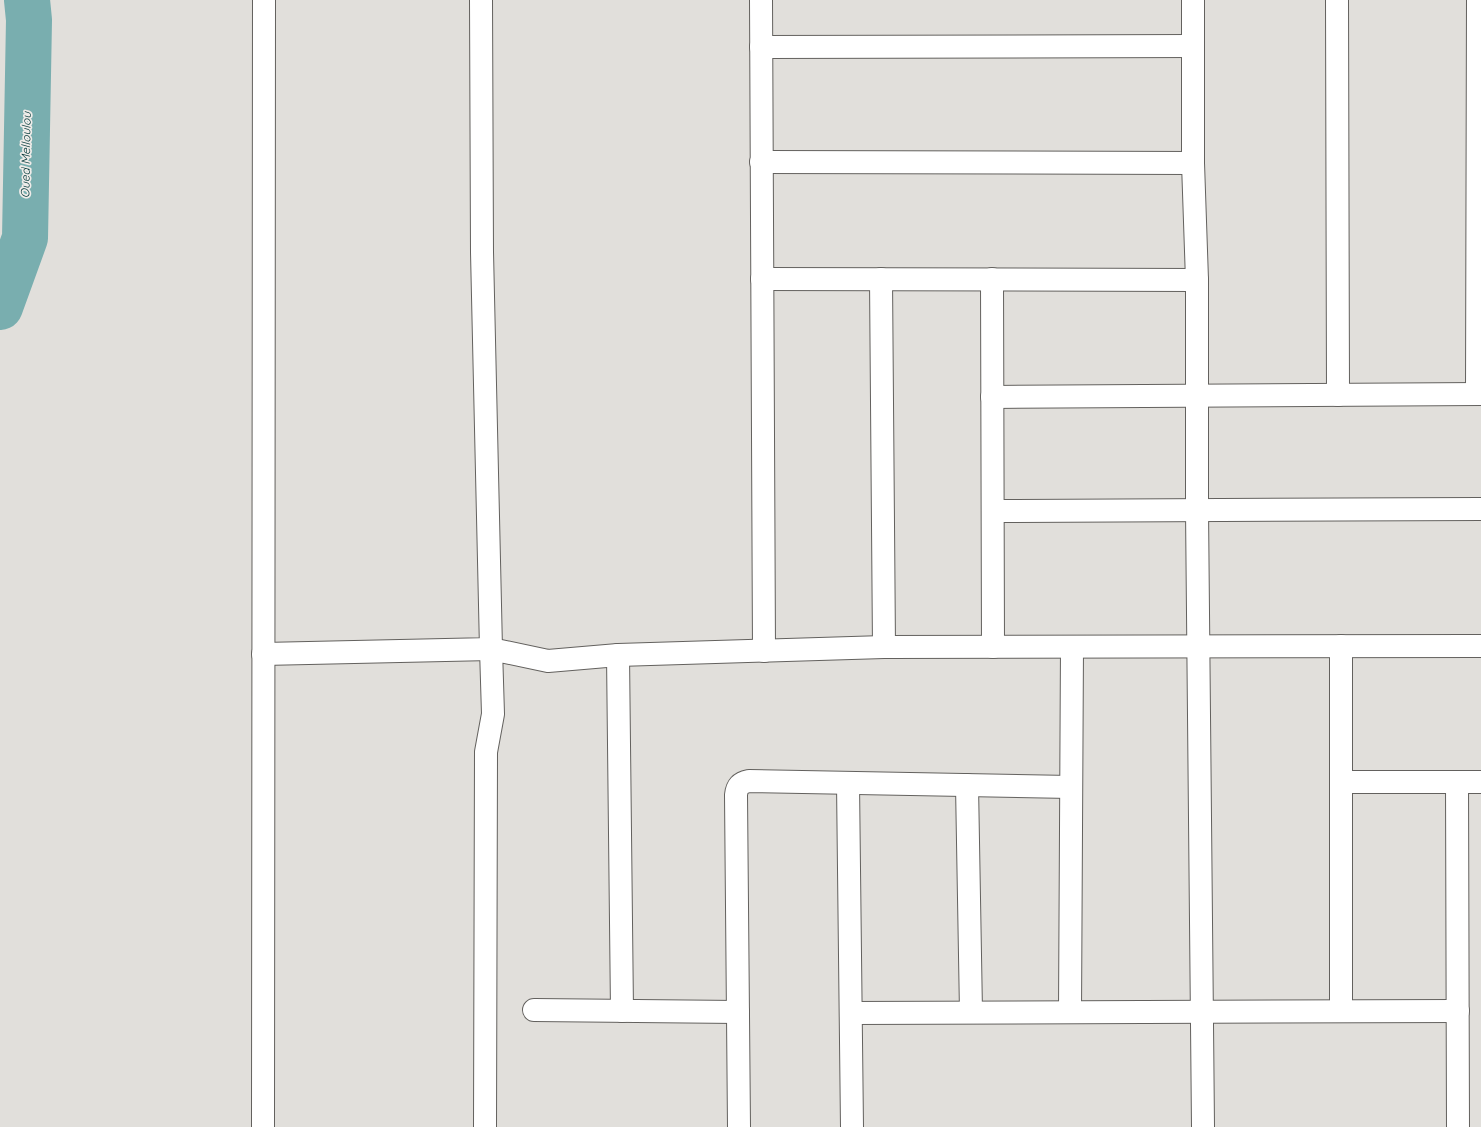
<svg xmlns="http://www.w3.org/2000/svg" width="1481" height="1127" font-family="Quicksand,sans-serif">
  <rect width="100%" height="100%" fill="#e1dfdb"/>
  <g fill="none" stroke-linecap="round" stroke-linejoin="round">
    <polyline stroke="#79aeaf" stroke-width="46" points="0,307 25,238 29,20 27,0"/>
    <g stroke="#63615e" stroke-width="24">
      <g id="street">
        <polyline points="761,0 764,651"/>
        <polyline points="1193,0 1193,163 1197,280 1197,510 1203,1127"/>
        <polyline points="1337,0 1338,395"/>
        <polyline points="761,47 1193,46"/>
        <polyline points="761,162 1193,163"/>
        <polyline points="762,279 1197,280"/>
        <polyline points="881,279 884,647"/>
        <polyline points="992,279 993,647"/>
        <polyline points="1477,394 1478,0"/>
        <polyline points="992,397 1481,394"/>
        <polyline points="993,511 1481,509"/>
        <polyline points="263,654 491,649 482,252 481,0"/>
        <polyline points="618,655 622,1011"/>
        <polyline points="1341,782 1481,782"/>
        <polyline points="1457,782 1458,1127"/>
        <polyline points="848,783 852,1127"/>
        <polyline points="967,785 971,1012"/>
        <polyline points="534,1010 738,1012"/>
        <polyline points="1341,1011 1341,646"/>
        <polyline points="1070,1012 1072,647"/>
        <polyline points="851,1013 1458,1011"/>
        <polyline points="263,1127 264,0"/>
        <polyline points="485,1127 486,752 493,714 491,649 548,661 618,655 884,647 1481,646"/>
        <path d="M 739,1127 L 736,795 C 737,786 740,783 749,781 L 1071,787"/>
      </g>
    </g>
    <use href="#street" stroke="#fff" stroke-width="22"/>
  </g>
  <g text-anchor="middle" stroke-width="3.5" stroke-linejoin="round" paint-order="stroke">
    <g font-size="12" font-style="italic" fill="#023839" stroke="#efece9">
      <text transform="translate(26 155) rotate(-89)" y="4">Oued Melloulou</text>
    </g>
  </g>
</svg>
